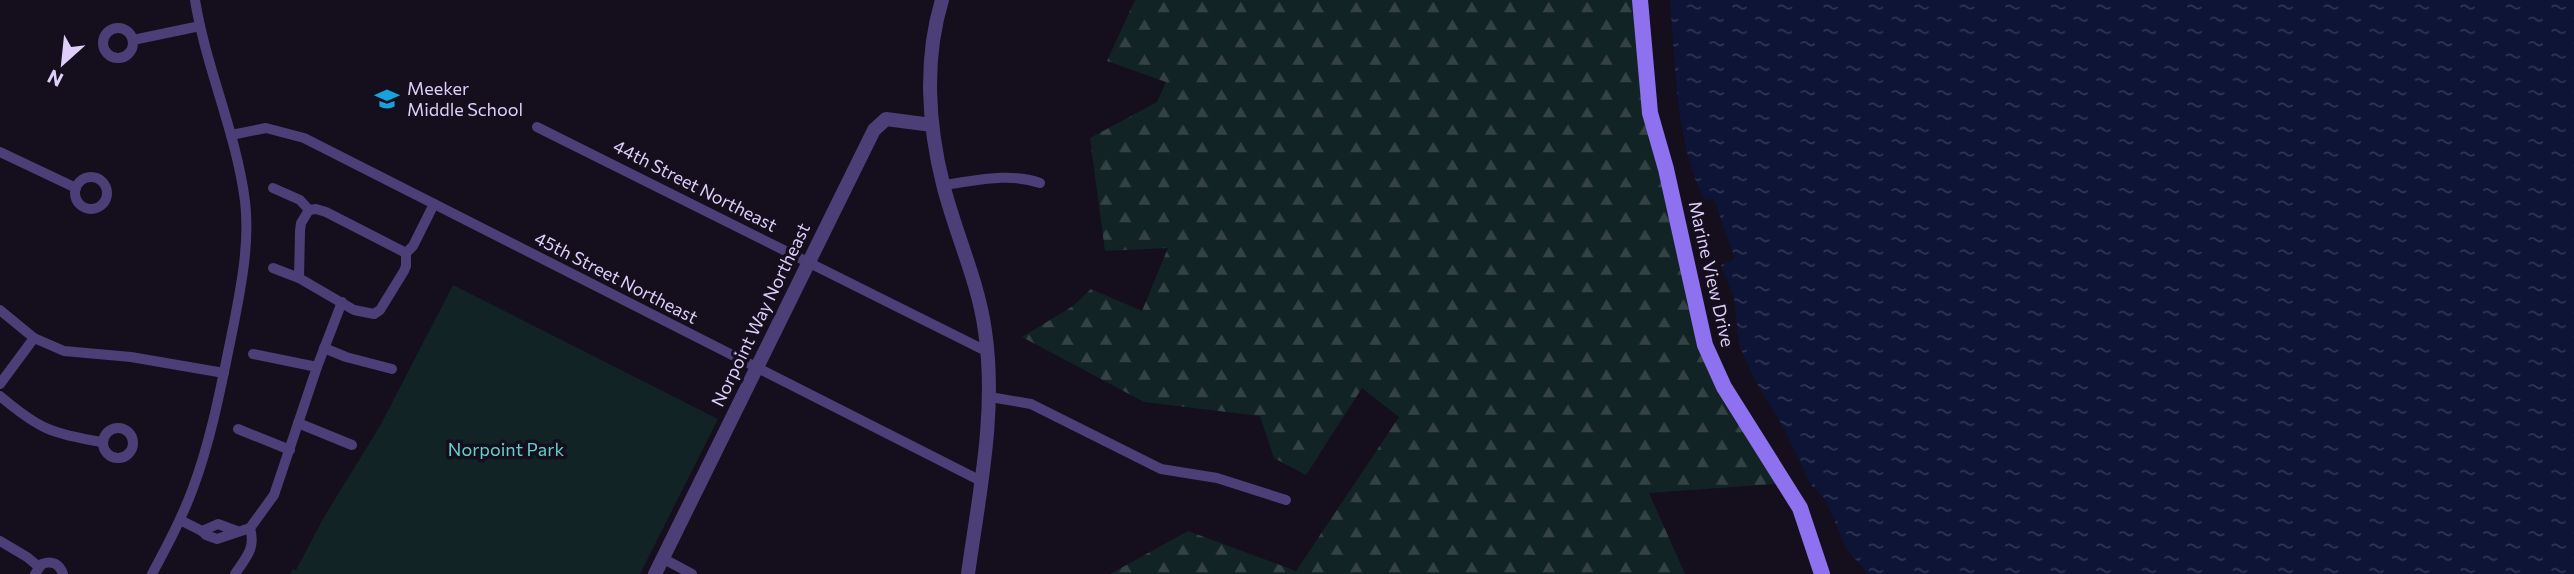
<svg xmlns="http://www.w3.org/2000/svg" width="2574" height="574" font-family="Commissioner,sans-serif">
  <defs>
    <pattern id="forest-firs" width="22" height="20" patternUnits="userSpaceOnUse" patternTransform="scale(1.75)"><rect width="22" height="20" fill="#122326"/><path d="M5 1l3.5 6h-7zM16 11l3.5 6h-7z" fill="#344246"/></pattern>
    <pattern id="water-ripples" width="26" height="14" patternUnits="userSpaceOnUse" patternTransform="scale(1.75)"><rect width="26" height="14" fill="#0e1436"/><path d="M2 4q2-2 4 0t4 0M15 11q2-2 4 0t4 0" fill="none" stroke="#313554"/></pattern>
  </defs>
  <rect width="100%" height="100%" fill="#140e1d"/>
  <polygon fill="url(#forest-firs)" points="1135,0 1633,0 1673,197 1724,387 1786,483 1649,493 1685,574 1110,574 1188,531 1296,571 1399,417 1362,388 1306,475 1274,458 1260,416 1144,402 1022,337 1073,306 1091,289 1142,311 1168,248 1105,251 1090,138 1157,102 1166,82 1107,61"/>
  <polygon fill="#122326" points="453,285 718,419 640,574 290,574 293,569 296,570 324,517 380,426"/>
  <path fill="url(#water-ripples)" d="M 1670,0 L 2574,0 L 2574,574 L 1868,574 L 1846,548 L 1825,499 L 1811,485 L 1785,430 L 1756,382 L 1739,345 L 1734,297 L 1721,265 L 1735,259 L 1714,199 L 1705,200 C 1676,149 1675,59 1670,0 Z"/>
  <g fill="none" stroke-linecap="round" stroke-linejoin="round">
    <g stroke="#4c3e77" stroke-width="10">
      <circle cx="118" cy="43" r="15"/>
      <polyline points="133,40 200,26"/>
      <polyline points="537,127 988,352"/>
      <polyline points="231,135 266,128 304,138 981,481"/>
      <polyline points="0,152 76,188"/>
      <circle cx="91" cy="193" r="16"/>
      <path d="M 943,185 C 975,181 1009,172 1040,183"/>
      <polyline points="273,188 300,200 309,210"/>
      <polyline points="406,253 413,246 434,204"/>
      <polyline points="273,268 299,278 354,310 374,314 380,310 404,271 406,266 406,253"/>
      <polyline points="299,278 300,231 301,223 309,210 316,209 326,212 406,253"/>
      <polyline points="0,310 34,338 64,351 131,357 224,373"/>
      <polyline points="324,348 346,357 392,369"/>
      <polyline points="253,354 317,367"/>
      <polyline points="0,384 34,338"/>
      <path d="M 0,396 C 39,429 52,434 102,442"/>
      <polyline points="990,397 1031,404 1161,469 1217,478 1286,500"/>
      <polyline points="298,423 352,445"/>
      <circle cx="118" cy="443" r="15"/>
      <polyline points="238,429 290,450"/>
      <polyline points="180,520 202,531"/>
      <polyline points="237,531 218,524 202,531 206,535 217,539 250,528 274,495 317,367 342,302"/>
      <polyline points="0,541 27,557 39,567"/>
      <polyline points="662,558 692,574"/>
      <path d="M 35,574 L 42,564 C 52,560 60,564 63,574"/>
      <path d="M 152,574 C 167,546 182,518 193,488 C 212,437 222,381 233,328 C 241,287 250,243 245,201 C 236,132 206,68 195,0"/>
      <path d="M 235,574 C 246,557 256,549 250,528"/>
    </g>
    <g stroke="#4c3e77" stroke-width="14">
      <path d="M 942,0 C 924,59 928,125 943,184 C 955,233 978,280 985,331 C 997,412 979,494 968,574"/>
      <polyline points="655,574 874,130 886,119 932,125"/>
    </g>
    <polyline stroke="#8d71ef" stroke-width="16" points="1640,0 1650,113 1666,169 1705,345 1724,387 1800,508 1822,574"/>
  </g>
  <defs>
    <g id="school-bare" transform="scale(1.89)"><path d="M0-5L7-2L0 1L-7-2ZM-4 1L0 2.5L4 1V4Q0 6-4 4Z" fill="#18a2dd" stroke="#140e1d" stroke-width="2.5" paint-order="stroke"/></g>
  </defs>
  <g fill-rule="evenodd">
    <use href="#school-bare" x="387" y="99"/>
  </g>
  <g text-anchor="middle" stroke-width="7" stroke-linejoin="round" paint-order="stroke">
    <g font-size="18" fill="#ddcffa" stroke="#140e1d" text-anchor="start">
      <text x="407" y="95">Meeker<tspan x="407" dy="21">Middle School</tspan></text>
    </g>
    <g font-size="18" fill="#ddcffa" stroke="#140e1d">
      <text transform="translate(695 186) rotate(27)" y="6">44th Street Northeast</text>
      <text transform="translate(1711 274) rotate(77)" y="6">Marine View Drive</text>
      <text transform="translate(616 278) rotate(27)" y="6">45th Street Northeast</text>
      <text transform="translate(761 315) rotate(-64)" y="6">Norpoint Way Northeast</text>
    </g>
    <g font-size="18" fill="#64d1cb" stroke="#140e1d">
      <text x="506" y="456">Norpoint Park</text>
    </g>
  </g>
  <g transform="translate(63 63) rotate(207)" stroke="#140e1d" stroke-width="5" paint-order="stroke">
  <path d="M0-5L12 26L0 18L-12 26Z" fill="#ddcffa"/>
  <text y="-10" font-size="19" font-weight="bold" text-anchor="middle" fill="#ddcffa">N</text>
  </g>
</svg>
